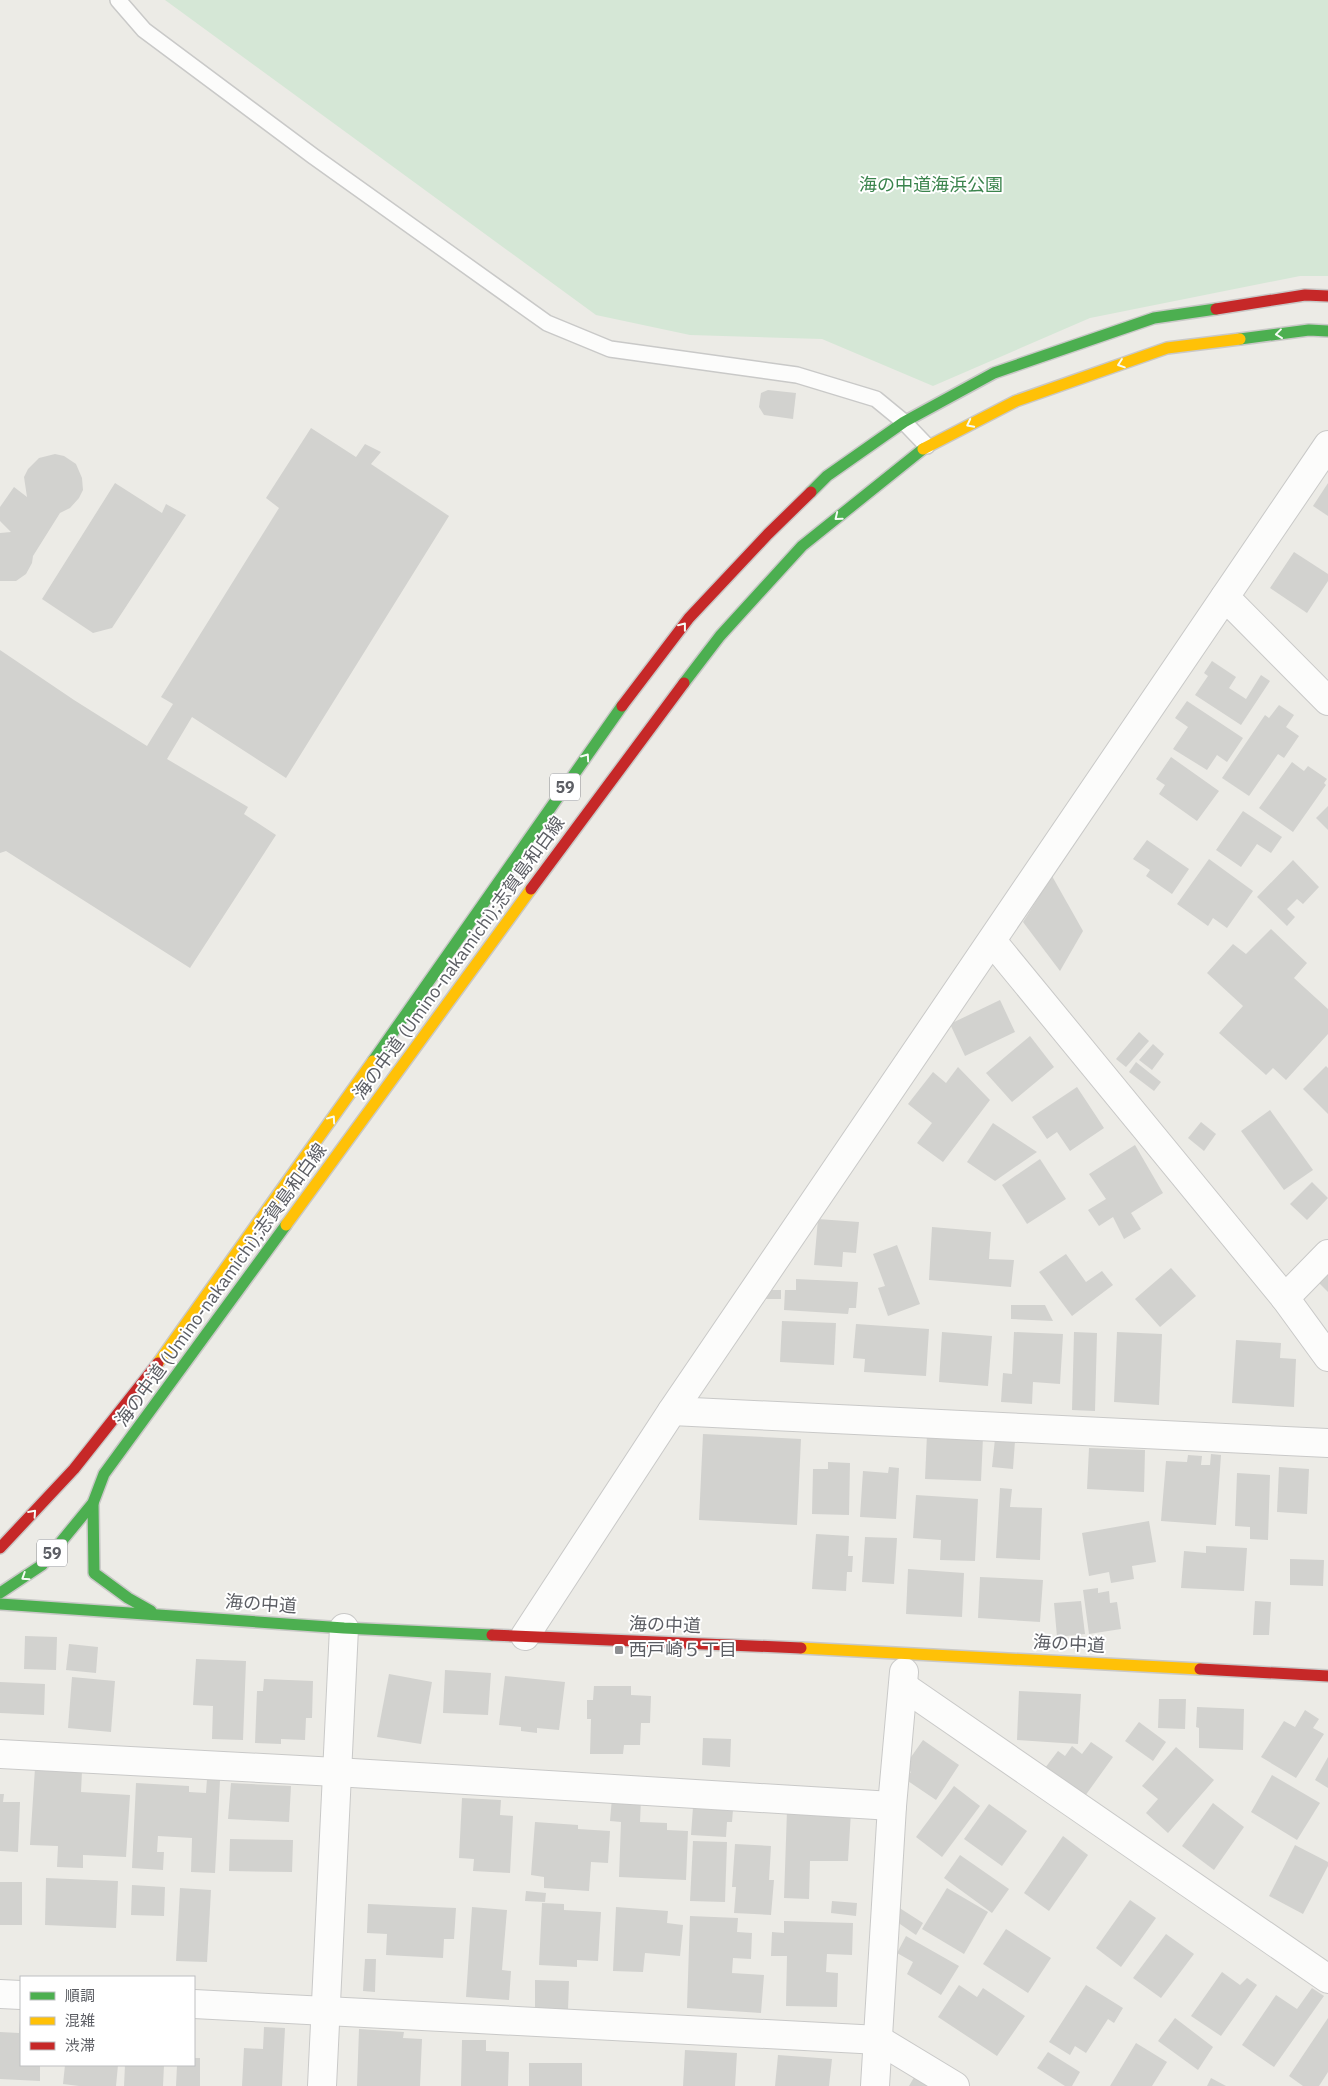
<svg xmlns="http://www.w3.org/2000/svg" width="1328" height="2086" font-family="'IBM Plex Sans','Noto Sans JP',sans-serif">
  <rect width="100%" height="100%" fill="#ecebe6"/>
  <polygon fill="#d5e7d6" points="165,0 1328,0 1328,276 1300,276 1090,318 933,386 822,339 690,335 596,315"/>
  <g fill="#d2d2cf">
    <polygon points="768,390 796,393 793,419 764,415 759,407 761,393"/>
    <polygon points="311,428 356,457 365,444 381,452 371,464 449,516 286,778 192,717 167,759 248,807 244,814 276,835 190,968 6,851 0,853 0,650 74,700 147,746 173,704 161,697 279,508 266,498"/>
    <polygon points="55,454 64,456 76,464 82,478 83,490 79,498 70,508 60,513 33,556 32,563 26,574 16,581 0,581 0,533 11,532 0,521 0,507 14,487 27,497 24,477 28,469 39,458"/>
    <polygon points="115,483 162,513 166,504 186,515 112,628 93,633 42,599"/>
    <polygon points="1328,483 1328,516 1313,506"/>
    <polygon points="1294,552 1328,574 1328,581 1307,613 1270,588"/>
    <polygon points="1212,661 1236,677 1229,688 1246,699 1261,675 1270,681 1241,725 1195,695 1208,676 1204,673"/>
    <polygon points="1187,701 1243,738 1227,762 1217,755 1207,770 1173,749 1188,727 1175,718"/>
    <polygon points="1279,705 1294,715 1286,727 1299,736 1284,758 1278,754 1249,796 1222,778 1265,715 1269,718"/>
    <polygon points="1171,757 1219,791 1197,821 1159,794 1165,785 1156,779"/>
    <polygon points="1292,762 1304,771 1308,766 1327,779 1324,783 1326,785 1293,832 1259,808"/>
    <polygon points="1328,806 1328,830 1316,818"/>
    <polygon points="1243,811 1282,837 1271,853 1257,844 1241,867 1216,850"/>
    <polygon points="1147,840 1189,869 1172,894 1146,876 1150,870 1133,859"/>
    <polygon points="1209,859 1253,891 1227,928 1213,918 1208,926 1177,904"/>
    <polygon points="1293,860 1319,887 1303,904 1297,899 1287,909 1295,917 1287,926 1257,897"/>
    <polygon points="1052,876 1083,931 1060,971 1023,922"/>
    <polygon points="1271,929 1307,963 1294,978 1328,1009 1328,1034 1286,1080 1273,1068 1266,1075 1219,1033 1243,1006 1207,973 1233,944 1246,954"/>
    <polygon points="1000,1000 1015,1032 965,1056 950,1024"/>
    <polygon points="1139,1032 1149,1041 1126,1067 1116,1059"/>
    <polygon points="1030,1036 1054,1067 1012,1102 986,1073"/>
    <polygon points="1153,1044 1164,1054 1152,1070 1139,1060"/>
    <polygon points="1136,1062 1161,1082 1154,1091 1129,1072"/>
    <polygon points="1326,1066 1328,1068 1328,1114 1303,1089"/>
    <polygon points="958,1067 990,1100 943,1162 917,1143 932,1123 908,1104 933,1072 946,1083"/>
    <polygon points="1077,1087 1104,1128 1070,1151 1057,1132 1047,1139 1032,1117"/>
    <polygon points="1270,1110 1313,1170 1284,1190 1241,1131"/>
    <polygon points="1201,1122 1216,1134 1204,1151 1188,1138"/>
    <polygon points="993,1123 1037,1152 995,1181 967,1162"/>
    <polygon points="1135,1145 1163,1193 1131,1213 1141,1229 1124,1239 1113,1217 1099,1226 1088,1210 1106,1199 1089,1174"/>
    <polygon points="1040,1159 1066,1199 1027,1224 1002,1185"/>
    <polygon points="1312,1182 1328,1198 1307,1220 1290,1204"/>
    <polygon points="818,1219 859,1222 856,1253 843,1252 842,1267 814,1265"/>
    <polygon points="932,1227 991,1232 989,1259 1014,1260 1011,1287 929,1280"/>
    <polygon points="897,1245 920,1304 888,1316 878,1288 885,1286 873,1254"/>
    <polygon points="1066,1254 1086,1282 1102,1271 1113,1285 1072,1316 1039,1272"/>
    <polygon points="1171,1268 1196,1296 1160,1327 1135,1299"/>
    <polygon points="1328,1274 1328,1292 1319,1283"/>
    <polygon points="796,1279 858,1282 856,1308 849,1308 848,1314 784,1310 785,1290 796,1290"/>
    <rect x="760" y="1290" width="21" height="9"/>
    <polygon points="1011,1305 1045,1305 1053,1321 1011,1319"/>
    <polygon points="782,1321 836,1323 834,1365 780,1362"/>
    <polygon points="856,1324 929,1329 926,1376 864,1372 865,1359 853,1358"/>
    <polygon points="942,1332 992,1336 988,1386 939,1382"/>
    <polygon points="1014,1332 1063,1334 1060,1384 1033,1382 1032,1404 1001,1402 1003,1373 1012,1374"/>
    <polygon points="1074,1332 1097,1333 1095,1411 1072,1410"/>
    <polygon points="1117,1332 1162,1334 1159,1405 1114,1402"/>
    <polygon points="1236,1340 1281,1343 1280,1358 1296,1359 1294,1407 1232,1403"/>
    <polygon points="703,1434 801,1439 797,1525 699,1520"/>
    <polygon points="927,1434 983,1437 981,1481 925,1479"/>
    <polygon points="995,1439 1015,1441 1013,1469 992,1467"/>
    <polygon points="1089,1448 1145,1450 1144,1492 1087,1489"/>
    <polygon points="1211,1454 1221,1455 1216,1525 1161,1521 1166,1461 1187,1462 1188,1455 1202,1456 1201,1465 1210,1465"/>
    <polygon points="828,1462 850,1463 849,1515 812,1514 813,1469 828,1469"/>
    <polygon points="889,1467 899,1468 896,1519 860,1517 863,1471 888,1473"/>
    <polygon points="1279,1467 1309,1469 1307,1514 1277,1512"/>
    <polygon points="1237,1473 1270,1475 1268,1540 1250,1539 1250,1527 1235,1526"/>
    <polygon points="1000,1488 1012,1489 1010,1507 1042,1508 1040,1560 996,1558"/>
    <polygon points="916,1495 978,1499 975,1561 940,1560 941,1540 913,1538"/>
    <polygon points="1149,1521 1156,1562 1132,1566 1134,1579 1111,1583 1109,1572 1089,1576 1082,1533"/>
    <polygon points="816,1534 849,1536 848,1556 853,1556 852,1572 847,1572 846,1591 812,1589"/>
    <polygon points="865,1537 897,1538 894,1584 862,1582"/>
    <polygon points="1206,1546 1247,1548 1244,1591 1181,1588 1184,1551 1206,1553"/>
    <polygon points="1290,1559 1324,1560 1323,1586 1290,1585"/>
    <polygon points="908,1569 964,1573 962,1617 906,1614"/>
    <polygon points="980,1577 1043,1580 1040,1622 978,1618"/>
    <polygon points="1098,1588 1098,1593 1109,1591 1110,1603 1117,1602 1121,1629 1089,1634 1083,1590"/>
    <polygon points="1081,1601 1085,1634 1057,1637 1054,1603"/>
    <polygon points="1255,1601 1271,1602 1269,1635 1253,1635"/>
    <polygon points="25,1636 57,1637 56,1670 24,1669"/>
    <polygon points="69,1644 98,1647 96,1673 66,1670"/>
    <polygon points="196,1659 246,1661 243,1740 212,1739 213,1706 193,1705"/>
    <polygon points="445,1670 491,1673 488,1715 443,1713"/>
    <polygon points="389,1674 432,1682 421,1744 377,1737"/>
    <polygon points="505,1676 565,1682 559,1730 537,1728 537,1733 521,1731 521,1727 499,1725"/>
    <polygon points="72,1677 115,1681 111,1732 68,1728"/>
    <polygon points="264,1679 313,1681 312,1718 306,1718 305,1740 281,1739 281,1744 255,1743 257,1691 263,1691"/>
    <polygon points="0,1682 45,1684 44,1715 0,1713"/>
    <polygon points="594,1686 631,1686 631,1695 651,1696 650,1723 641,1723 640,1745 624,1745 623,1754 590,1754 591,1719 587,1719 587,1700 593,1700"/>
    <polygon points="1019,1691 1081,1694 1078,1744 1017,1740"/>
    <polygon points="1159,1699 1186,1699 1185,1729 1158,1728"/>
    <polygon points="1197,1707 1244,1709 1243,1750 1199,1748 1199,1728 1196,1727"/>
    <polygon points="1305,1710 1319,1719 1313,1728 1324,1734 1296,1778 1261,1757 1284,1721 1295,1727"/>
    <polygon points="1139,1722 1166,1742 1153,1761 1125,1741"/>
    <polygon points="703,1738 731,1739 730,1767 702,1765"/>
    <polygon points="923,1740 959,1765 936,1800 905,1779 911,1772 904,1767"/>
    <polygon points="1091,1742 1113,1757 1085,1796 1045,1768 1058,1751 1065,1756 1072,1746 1082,1754"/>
    <polygon points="1176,1747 1214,1780 1168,1833 1146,1813 1158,1799 1142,1786"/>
    <polygon points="1328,1757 1328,1788 1315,1780"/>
    <polygon points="35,1768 82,1771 81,1792 130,1795 126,1857 83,1855 83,1868 57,1867 58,1846 30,1845"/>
    <polygon points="1272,1775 1320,1803 1297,1840 1251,1812"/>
    <polygon points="207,1779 220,1780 215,1873 191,1872 192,1838 158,1836 157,1852 164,1852 163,1870 132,1868 136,1783 189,1786 189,1792 206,1793"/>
    <polygon points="231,1783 291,1786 289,1822 228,1819"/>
    <polygon points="954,1786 980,1806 942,1857 916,1837"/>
    <polygon points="0,1794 4,1794 3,1802 20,1802 18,1852 0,1851"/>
    <polygon points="462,1798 501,1800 500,1815 513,1816 510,1873 473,1871 474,1859 459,1858"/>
    <polygon points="612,1798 641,1799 640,1822 667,1823 667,1830 688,1831 686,1880 619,1877 621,1822 610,1821"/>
    <polygon points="1213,1803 1244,1827 1214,1870 1182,1846"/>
    <polygon points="989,1804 1027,1831 1002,1866 964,1839"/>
    <polygon points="693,1807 733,1810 732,1822 727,1822 726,1837 691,1835"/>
    <polygon points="787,1810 851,1812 848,1861 810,1861 809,1899 784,1898"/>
    <polygon points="535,1822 578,1825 578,1829 610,1831 608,1863 591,1862 589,1891 544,1888 544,1877 531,1875"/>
    <polygon points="1063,1836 1088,1855 1049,1911 1024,1893"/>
    <polygon points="230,1839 293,1840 292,1872 229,1871"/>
    <polygon points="693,1841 727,1842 725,1902 690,1901"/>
    <polygon points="735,1844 771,1846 769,1880 774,1880 771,1915 734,1913 736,1887 732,1887"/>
    <polygon points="1295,1845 1328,1862 1328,1866 1303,1914 1269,1896"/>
    <polygon points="960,1855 1009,1889 992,1913 944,1878"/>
    <polygon points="46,1878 118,1881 116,1928 45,1925"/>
    <rect x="0" y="1882" width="22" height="43"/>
    <polygon points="132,1885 165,1887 164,1916 131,1915"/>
    <polygon points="180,1888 211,1890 207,1962 176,1961"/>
    <polygon points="947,1888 988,1912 964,1954 922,1929"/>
    <polygon points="526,1891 546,1893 545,1902 525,1901"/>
    <polygon points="1130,1900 1156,1918 1121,1967 1096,1948"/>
    <polygon points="832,1901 857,1903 856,1916 831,1913"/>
    <polygon points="542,1903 564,1904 564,1910 601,1912 598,1961 577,1960 577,1967 539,1965"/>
    <polygon points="368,1904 456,1908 454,1939 444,1939 443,1958 386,1955 387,1934 367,1933"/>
    <polygon points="472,1907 507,1910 502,1970 511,1971 509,2000 466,1997"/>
    <polygon points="616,1907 668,1911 667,1923 683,1925 680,1956 645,1953 643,1972 613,1971"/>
    <polygon points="898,1907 923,1923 916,1935 897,1922"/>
    <polygon points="690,1916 738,1918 737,1932 752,1933 751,1959 733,1958 732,1973 764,1975 761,2013 687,2008"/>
    <polygon points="784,1921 853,1923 852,1955 827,1954 826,1972 838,1973 837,2007 786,2006 787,1956 771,1956 772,1932 784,1933"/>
    <polygon points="1006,1929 1051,1958 1028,1993 983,1964"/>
    <polygon points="1166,1934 1194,1954 1161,1998 1133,1978"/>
    <polygon points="906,1936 959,1966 941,1995 907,1974 913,1962 897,1953"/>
    <polygon points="365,1959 376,1959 375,1992 363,1991"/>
    <polygon points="1222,1972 1240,1985 1247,1978 1257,1985 1221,2036 1191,2016"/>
    <polygon points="535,1980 569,1981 568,2010 535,2009"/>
    <polygon points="959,1985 977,1997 983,1988 1025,2016 997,2056 938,2017"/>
    <polygon points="1086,1985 1123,2008 1114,2023 1108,2019 1086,2053 1075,2046 1070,2055 1049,2042"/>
    <polygon points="1312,1988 1324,1996 1274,2067 1242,2045 1276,1995 1297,2009"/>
    <polygon points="1175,2018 1213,2047 1198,2070 1158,2041"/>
    <polygon points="1328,2018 1328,2072 1319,2086 1303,2086 1289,2076"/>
    <polygon points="20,2019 21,2065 40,2065 40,2081 0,2079 0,2032 19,2033"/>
    <polygon points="264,2027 285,2028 282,2086 242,2086 244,2048 263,2049"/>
    <polygon points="359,2029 404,2032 403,2038 422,2039 420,2086 357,2086"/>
    <polygon points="462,2040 486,2040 486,2051 509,2052 508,2086 461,2086"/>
    <polygon points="1136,2043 1167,2062 1152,2086 1110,2086"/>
    <polygon points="685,2050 737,2053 735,2086 683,2086"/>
    <polygon points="1048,2052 1080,2072 1072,2086 1065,2086 1037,2068"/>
    <polygon points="778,2055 832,2059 829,2086 775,2086"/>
    <polygon points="194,2058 200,2058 200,2086 176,2086 177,2065 194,2065"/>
    <rect x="529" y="2063" width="53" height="23"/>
    <polygon points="65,2065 118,2065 116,2086 79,2086 63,2084"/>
    <polygon points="125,2065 164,2065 163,2086 124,2086"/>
    <polygon points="916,2074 939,2086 909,2086"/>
    <polygon points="1211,2078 1226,2086 1207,2086"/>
  </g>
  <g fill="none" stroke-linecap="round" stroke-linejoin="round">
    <g stroke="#c9c9c8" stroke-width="18">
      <polyline id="lane" points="118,0 144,30 313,156 547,323 610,349 797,375 876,399 904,422 927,446"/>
    </g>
    <g stroke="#c9c9c8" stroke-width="30">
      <g id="street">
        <polyline points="1225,597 1328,701"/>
        <polyline points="992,941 1285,1298 1328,1357"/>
        <polyline points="1285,1298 1328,1254"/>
        <polyline points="672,1411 1328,1443"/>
        <polyline points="525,1636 672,1411 1328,445"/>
        <polyline points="903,1686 1328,1979"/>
        <polyline points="0,1754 336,1772 892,1806"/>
        <polyline points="0,1994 21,1995"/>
        <polyline points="194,2004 879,2040 955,2086"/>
        <polyline points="322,2086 344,1628"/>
        <polyline points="875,2086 892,1806 904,1672"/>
      </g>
    </g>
    <g stroke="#c9c8c7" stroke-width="14">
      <g id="fast">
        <polyline points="1240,339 1309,330 1328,331"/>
        <polyline points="811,492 827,476 904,422 994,373 1154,318 1216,309"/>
        <polyline points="684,683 720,636 802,546 923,449"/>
        <polyline points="373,1061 622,706"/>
        <polyline points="93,1503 94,1573 128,1598 151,1611"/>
        <polyline points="0,1593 42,1565 93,1503 104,1474 286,1225"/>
        <polyline points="0,1604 344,1628 492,1635"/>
      </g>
    </g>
    <g stroke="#c9c8c7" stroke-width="14">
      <g id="slow">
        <polyline points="923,449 1016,401 1167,348 1240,339"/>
        <polyline points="286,1225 531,889"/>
        <polyline points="158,1363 373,1061"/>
        <polyline points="801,1648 1200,1669"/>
      </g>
    </g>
    <g stroke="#c9c8c7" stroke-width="14">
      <g id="jam">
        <polyline points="1216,309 1305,295 1328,296"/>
        <polyline points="622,706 689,618 768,534 811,492"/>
        <polyline points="531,889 684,683"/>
        <polyline points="0,1548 74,1469 158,1363"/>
        <polyline points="492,1635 801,1648"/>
        <polyline points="1200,1669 1328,1676"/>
      </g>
    </g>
    <use href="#lane" stroke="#fcfcfb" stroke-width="15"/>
    <use href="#street" stroke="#fcfcfb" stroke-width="28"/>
    <use href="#fast" stroke="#4caf50" stroke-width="11"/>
    <use href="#slow" stroke="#ffc107" stroke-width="11"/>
    <use href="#jam" stroke="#c62828" stroke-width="11"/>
  </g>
  <defs><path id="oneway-chevron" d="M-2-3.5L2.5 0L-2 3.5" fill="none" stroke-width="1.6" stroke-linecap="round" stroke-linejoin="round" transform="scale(1.25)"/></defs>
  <g stroke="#f6fbf6">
    <use href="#oneway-chevron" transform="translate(1279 334) rotate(173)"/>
    <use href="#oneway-chevron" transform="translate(1121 364) rotate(161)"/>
    <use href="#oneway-chevron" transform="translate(970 424) rotate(153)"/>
    <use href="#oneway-chevron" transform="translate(838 517) rotate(141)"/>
    <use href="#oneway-chevron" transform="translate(683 626) rotate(-52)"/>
    <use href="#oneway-chevron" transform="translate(586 757) rotate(-55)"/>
    <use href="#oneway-chevron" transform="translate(332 1119) rotate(-55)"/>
    <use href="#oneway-chevron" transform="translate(33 1513) rotate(-48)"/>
    <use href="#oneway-chevron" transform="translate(25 1577) rotate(147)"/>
  </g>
  <rect fill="#8e8f92" stroke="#fff" stroke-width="2" x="614" y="1645" width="10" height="10" rx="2.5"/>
  <g text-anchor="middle" stroke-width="4" stroke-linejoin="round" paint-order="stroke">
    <g fill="#fff" stroke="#8d8e92" stroke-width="1">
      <rect x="550" y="773.5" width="30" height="27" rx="4"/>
      <rect x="37" y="1539.5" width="30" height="27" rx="4"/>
    </g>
    <g font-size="16" font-weight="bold" fill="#5c5e64">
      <text x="565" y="793">59</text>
      <text x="52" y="1559">59</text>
    </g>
    <g font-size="18" fill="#3b844d" stroke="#fff">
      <text x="931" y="191">海の中道海浜公園</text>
    </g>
    <g font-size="18" fill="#5c5e64" stroke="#fff">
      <text transform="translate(459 958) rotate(-54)" y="6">海の中道 (Umino-nakamichi);志賀島和白線</text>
      <text transform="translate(221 1285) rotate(-54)" y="6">海の中道 (Umino-nakamichi);志賀島和白線</text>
      <text transform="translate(261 1604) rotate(4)" y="6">海の中道</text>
      <text transform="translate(665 1625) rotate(2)" y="6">海の中道</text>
      <text transform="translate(1069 1644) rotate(3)" y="6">海の中道</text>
    </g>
    <g font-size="18" fill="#5c5e64" stroke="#fff" text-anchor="start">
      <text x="629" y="1656">西戸崎５丁目</text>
    </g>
  </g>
  <rect x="20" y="1976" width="175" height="90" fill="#ffffff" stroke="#bebfc1"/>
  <rect x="30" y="1992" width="25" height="8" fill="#4caf50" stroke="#bebfc1"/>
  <text x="65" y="2001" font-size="15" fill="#5c5e64">順調</text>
  <rect x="30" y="2017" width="25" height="8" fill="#ffc107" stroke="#bebfc1"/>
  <text x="65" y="2026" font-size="15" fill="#5c5e64">混雑</text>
  <rect x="30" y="2042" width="25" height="8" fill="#c62828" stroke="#bebfc1"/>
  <text x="65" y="2051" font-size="15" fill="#5c5e64">渋滞</text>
</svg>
